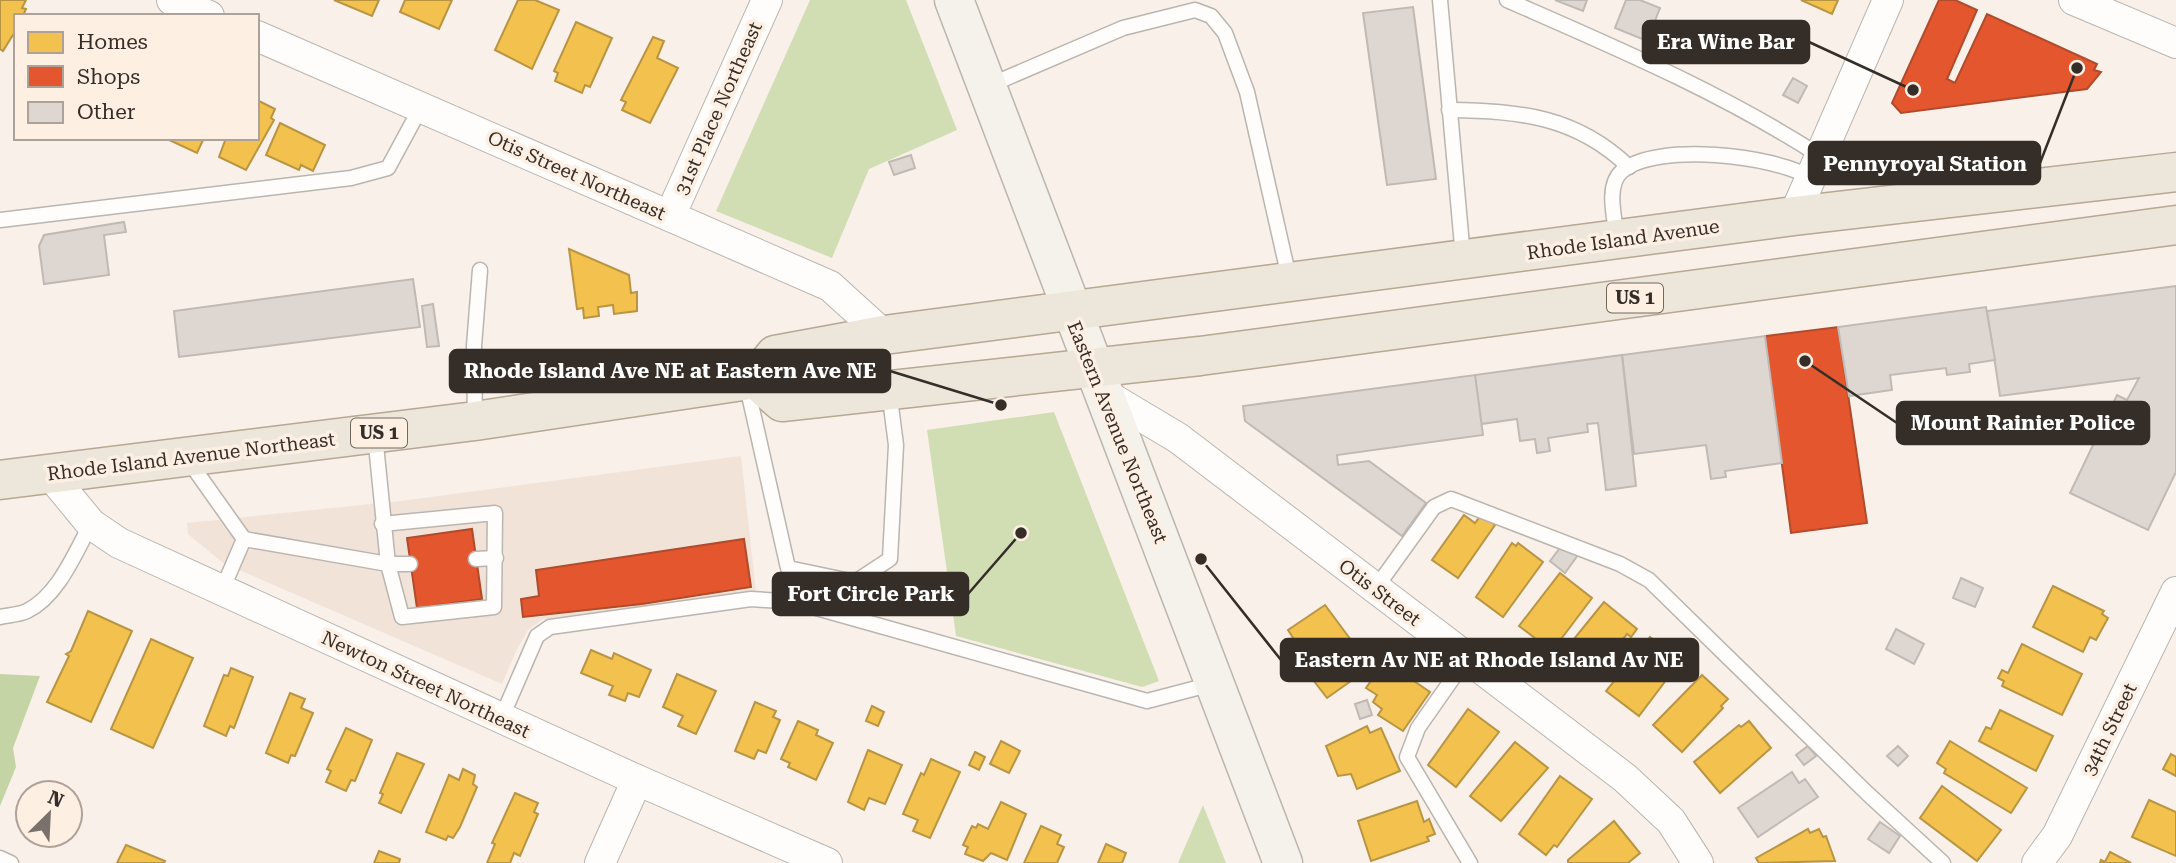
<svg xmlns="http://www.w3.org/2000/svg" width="2176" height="863" font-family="'Roboto Serif',serif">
  <rect width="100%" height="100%" fill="#f8f0e9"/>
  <polygon fill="#f2e3d8" points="741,456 756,592 543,619 528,630 517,649 502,684 223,563 188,534 187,523 401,501"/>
  <g fill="#d1deb3">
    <polygon points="810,0 906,0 957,130 869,169 832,258 716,211"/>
    <polygon points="1054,412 1159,681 1142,687 956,636 927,430"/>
    <polygon points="1203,805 1226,863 1178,863"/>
  </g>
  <polygon fill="#c5d4a4" points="0,674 40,676 13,748 16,767 0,806"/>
  <g fill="#f2c14e" stroke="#b99543" stroke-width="2">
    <polygon points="0,0 26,0 22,8 26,9 23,16 16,16 16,30 3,51 0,49"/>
    <polygon points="334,0 379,0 372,16"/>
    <polygon points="405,0 452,0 439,29 400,12"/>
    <polygon points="518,0 535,0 559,10 532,69 495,50"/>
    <polygon points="1801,0 1838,0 1832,14"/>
    <polygon points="576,22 612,38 590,87 585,85 582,93 555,81 558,73 554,71"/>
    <polygon points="653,37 664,41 657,58 678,68 650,123 622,110 626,102 621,100"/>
    <polygon points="257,100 275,109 271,118 274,120 246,170 219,157 226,138 257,138"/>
    <polygon points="280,123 325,145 313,171 301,165 299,170 266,155"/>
    <polygon points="165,138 204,138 197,153"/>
    <polygon points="569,249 629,275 631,293 637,292 637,311 614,314 613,305 598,307 599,316 584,318 583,308 577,309"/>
    <polygon points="1464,515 1475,523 1481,515 1495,525 1458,578 1432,560"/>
    <polygon points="1512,543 1516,546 1518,543 1543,562 1503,617 1476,597"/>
    <polygon points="1560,573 1592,598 1552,651 1519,626"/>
    <polygon points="2053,586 2104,611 2102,614 2108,618 2096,640 2090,637 2083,652 2033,627"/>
    <polygon points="1604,602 1637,629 1631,637 1627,634 1590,680 1560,656"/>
    <polygon points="1325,605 1368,663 1355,672 1358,676 1327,698 1300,663 1306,658 1288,630"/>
    <polygon points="88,611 132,631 91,722 47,702 69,656 66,654 71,651"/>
    <polygon points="1650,637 1684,663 1676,673 1673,671 1639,716 1606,691"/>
    <polygon points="151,639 193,658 153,748 111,729"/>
    <polygon points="2022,644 2082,674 2062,715 2002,686 2004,681 1998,678 2002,670 2008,673"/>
    <polygon points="591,650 612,659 614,653 651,670 639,697 628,693 625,701 609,695 613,686 581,673"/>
    <polygon points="1391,652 1417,670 1411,679 1430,692 1403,731 1378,715 1382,709 1373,702 1377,695 1366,688"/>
    <polygon points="231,668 253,677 234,728 230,726 226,736 204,726 224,675 228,676"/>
    <polygon points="677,674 716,691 696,734 678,726 683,716 663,707"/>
    <polygon points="1702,675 1728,699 1721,706 1723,708 1682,752 1653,725"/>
    <polygon points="290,693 305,699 301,708 313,713 295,756 291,755 288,763 266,753"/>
    <polygon points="755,702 776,711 773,717 780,720 766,753 758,750 754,759 735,751"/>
    <polygon points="872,706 884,712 878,726 866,721"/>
    <polygon points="1468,709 1499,732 1456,787 1428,765"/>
    <polygon points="2000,710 2053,736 2036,771 1979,741 1986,727 1991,729"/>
    <polygon points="798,721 818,730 816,735 833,743 816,780 788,767 790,763 781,759"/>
    <polygon points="1749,721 1771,748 1720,793 1694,762 1739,725 1741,727"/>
    <polygon points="1367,726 1370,733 1381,728 1400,771 1357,789 1351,774 1338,776 1326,746"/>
    <polygon points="346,728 372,740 355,781 351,780 346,791 326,782 331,771 327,769"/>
    <polygon points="1001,741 1020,751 1009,773 990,764"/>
    <polygon points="1950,741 2027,788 2011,813 1944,773 1946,769 1937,763"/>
    <polygon points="1515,742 1548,768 1501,821 1470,796"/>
    <polygon points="868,750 902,765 885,804 869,798 864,810 848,802"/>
    <polygon points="975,752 985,757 979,770 969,765"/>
    <polygon points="397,753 424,764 401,813 379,803 383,794 380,793"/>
    <polygon points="2171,754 2176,757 2176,776 2163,769"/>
    <polygon points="931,759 960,772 930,838 913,831 918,820 903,814 921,773 924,775"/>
    <polygon points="463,769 475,775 473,784 477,787 460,827 453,838 448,836 446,840 426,832 449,775 459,780"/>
    <polygon points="1560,776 1592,799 1557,847 1554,845 1546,855 1519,834"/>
    <polygon points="1942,786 2001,830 1977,861 1920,818"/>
    <polygon points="515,793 538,803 534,812 538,814 520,856 514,853 510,863 487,863 495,844 492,843"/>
    <polygon points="2149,800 2176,812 2176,856 2132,837"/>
    <polygon points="1417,801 1424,822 1429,819 1435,834 1427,837 1429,841 1371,861 1358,821"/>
    <polygon points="1001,802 1026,814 1007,860 991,853 983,861 965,854 968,847 963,845 972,826 976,828 978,824 988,829"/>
    <polygon points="1614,821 1640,853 1628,863 1568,863 1568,860"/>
    <polygon points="1041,826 1061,835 1057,844 1064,847 1057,863 1024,863"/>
    <polygon points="1808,829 1810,833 1819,829 1823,837 1826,836 1835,861 1759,863 1756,858"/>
    <polygon points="1106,844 1126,853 1122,863 1098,863"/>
    <polygon points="126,845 165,861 164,863 117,863"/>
    <polygon points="379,851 400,859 399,863 374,863"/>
    <polygon points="2110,852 2131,863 2100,863 2101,860 2105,862"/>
  </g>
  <g fill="#e4572e" stroke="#b04b2c" stroke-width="2">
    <polygon points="1939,0 1955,0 1977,10 1947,79 1955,83 1987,14 2097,64 2094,70 2101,72 2087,89 1901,113 1892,103"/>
    <polygon points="1838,327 1867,523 1791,533 1765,336"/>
    <polygon points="472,529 482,599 417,608 407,538"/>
    <polygon points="744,539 751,587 642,604 523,617 521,599 539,596 536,570"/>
  </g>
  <g fill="#ded6d1" stroke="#c0b9b4" stroke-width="2">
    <polygon points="1555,0 1587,0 1583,11"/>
    <polygon points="1626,0 1640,0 1660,8 1647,41 1615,28"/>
    <polygon points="1413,7 1436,179 1387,185 1363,13"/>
    <polygon points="1793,78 1807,86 1798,103 1783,95"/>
    <polygon points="911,155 915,168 894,175 889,162"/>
    <polygon points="124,222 126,232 104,235 109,275 44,284 39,246 44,235"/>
    <polygon points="413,279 420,327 179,357 174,311"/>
    <polygon points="2176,286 2176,472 2148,530 2070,493 2117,395 2127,400 2139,378 2000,396 1987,311"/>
    <polygon points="433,304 439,346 427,347 422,306"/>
    <polygon points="1986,307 1995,360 1969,364 1970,372 1947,375 1946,368 1890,375 1892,390 1849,396 1838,327"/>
    <polygon points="1765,336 1782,463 1725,471 1726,477 1711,479 1706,445 1634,454 1622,355"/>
    <polygon points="1622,355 1636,486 1606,490 1598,423 1587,424 1588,432 1548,438 1550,451 1537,453 1535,439 1520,441 1517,419 1481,424 1475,375"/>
    <polygon points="1475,375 1483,435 1337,455 1338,465 1369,461 1426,503 1402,536 1245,421 1243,406"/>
    <polygon points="1563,544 1578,555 1565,573 1550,561"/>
    <polygon points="1961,578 1983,588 1975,607 1953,598"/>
    <polygon points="1896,629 1924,644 1914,664 1886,649"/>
    <polygon points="1367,700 1372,715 1360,719 1355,704"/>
    <polygon points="1808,746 1816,756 1804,765 1796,755"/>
    <polygon points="1898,746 1908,756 1898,766 1887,756"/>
    <polygon points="1792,772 1799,783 1805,779 1818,797 1758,837 1738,808"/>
    <polygon points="1880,822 1900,836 1889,853 1868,839"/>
  </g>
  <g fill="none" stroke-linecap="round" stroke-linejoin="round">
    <g stroke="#bbb5af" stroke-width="17">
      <g id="lane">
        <polyline points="1440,0 1463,257"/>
        <path d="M 1507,0 C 1614,47 1721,92 1820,156"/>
        <polyline points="988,86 1123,28 1195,10 1211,16 1225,33 1247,92 1290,282"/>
        <path d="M 1449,110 C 1520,111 1576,116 1629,167"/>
        <polyline points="0,220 351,178 388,168 421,107"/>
        <path d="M 1617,238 C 1615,219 1605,186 1622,171 C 1657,142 1774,155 1811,178"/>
        <polyline points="746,382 788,568 855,582 890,559 896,445 889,391"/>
        <polyline points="475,420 474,346 480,270"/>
        <polyline points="375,435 388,564 410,564"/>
        <polyline points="188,460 244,539 222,590"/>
        <polyline points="244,539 388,564 402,617 494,607 495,513 382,524"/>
        <polyline points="476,559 496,558"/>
        <polyline points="1375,589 1434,507 1451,499 1620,564 1649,580 1868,794 1943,863"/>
        <path d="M 0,617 C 8,615 19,615 27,611 C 58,596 75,553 91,524"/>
        <polyline points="1467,658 1418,728 1407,757 1470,863"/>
        <polyline points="501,719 537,636 550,627 751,599 795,602 1147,701 1212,684"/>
        <polyline points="0,858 11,863"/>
      </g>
    </g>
    <g stroke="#bbb5af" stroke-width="32">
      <g id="street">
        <polyline points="172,0 209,16"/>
        <polyline points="2074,0 2176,43"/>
        <polyline points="257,36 830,286 884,335"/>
        <polyline points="670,216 767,0"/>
        <polyline points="1794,216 1888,0"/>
        <polyline points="1106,395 1178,438 1625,778 1671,821 1698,863"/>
        <polyline points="49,473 91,524 119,543 637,780 827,863"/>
        <polyline points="600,863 637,780"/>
        <polyline points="2037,863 2057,836 2176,592"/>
      </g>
    </g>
    <g stroke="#bbb5af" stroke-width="41">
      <polyline id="secondary" points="954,0 1283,863"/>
    </g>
    <g stroke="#b7a793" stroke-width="41">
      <g id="primary">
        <polyline points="756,379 782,402 1200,356 2176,225"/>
        <polyline points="0,480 475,421 756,379 775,355 884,335 1794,216 2176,172"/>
      </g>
    </g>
    <use href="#lane" stroke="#fefdfc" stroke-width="14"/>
    <use href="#street" stroke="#fefdfc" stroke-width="30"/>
    <use href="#secondary" stroke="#f5f1eb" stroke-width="38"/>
    <use href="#primary" stroke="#ede6db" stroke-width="38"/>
  </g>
  <g text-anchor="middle" stroke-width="7" stroke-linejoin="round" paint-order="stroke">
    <g fill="#feefe3" stroke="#716860" stroke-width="2">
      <rect x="1607" y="283.5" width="56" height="29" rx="5"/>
      <rect x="351" y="418.5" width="56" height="29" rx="5"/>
    </g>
    <g font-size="18" font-weight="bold" fill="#352e28">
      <text x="1635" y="304">US 1</text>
      <text x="379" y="439">US 1</text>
    </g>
    <g font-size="19" fill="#352e28" stroke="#feefe3">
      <text transform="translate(718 108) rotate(-66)" y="7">31st Place Northeast</text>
      <text transform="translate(577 175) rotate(24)" y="7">Otis Street Northeast</text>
      <text transform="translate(1623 239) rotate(-8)" y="7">Rhode Island Avenue</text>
      <text transform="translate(1118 432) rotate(68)" y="7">Eastern Avenue Northeast</text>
      <text transform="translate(191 456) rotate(-7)" y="7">Rhode Island Avenue Northeast</text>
      <text transform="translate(1380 592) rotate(37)" y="7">Otis Street</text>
      <text transform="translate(426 684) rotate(25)" y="7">Newton Street Northeast</text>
      <text transform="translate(2109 729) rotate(-64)" y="7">34th Street</text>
    </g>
  </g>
  <path fill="none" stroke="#352e28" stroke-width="2.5" d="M1913 90L1809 42M2077 68L2040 163M1001 405L890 371M1805 361L1897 423M1021 533L968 594M1201 559L1281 660"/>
  <g fill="#352e28" stroke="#feefe3" stroke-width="2.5">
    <circle cx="1913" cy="90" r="7"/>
    <circle cx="2077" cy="68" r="7"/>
    <circle cx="1001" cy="405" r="7"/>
    <circle cx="1805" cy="361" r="7"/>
    <circle cx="1021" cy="533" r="7"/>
    <circle cx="1201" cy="559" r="7"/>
  </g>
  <g fill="#352e28" stroke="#352e28" stroke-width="2.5">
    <rect x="1643" y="21" width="166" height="42" rx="7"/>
    <rect x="1809" y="142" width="231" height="42" rx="7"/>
    <rect x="450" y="350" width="440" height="42" rx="7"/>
    <rect x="1897" y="402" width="252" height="42" rx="7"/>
    <rect x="773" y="573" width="195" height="42" rx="7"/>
    <rect x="1281" y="639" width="417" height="42" rx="7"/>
  </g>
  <g font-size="21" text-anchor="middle" font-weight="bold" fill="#fff">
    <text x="1726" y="49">Era Wine Bar</text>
    <text x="1925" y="171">Pennyroyal Station</text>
    <text x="670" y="378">Rhode Island Ave NE at Eastern Ave NE</text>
    <text x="2023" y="430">Mount Rainier Police</text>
    <text x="871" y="601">Fort Circle Park</text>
    <text x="1489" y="667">Eastern Av NE at Rhode Island Av NE</text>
  </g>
  <rect x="14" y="14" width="245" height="126" fill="#feefe3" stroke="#aea298" stroke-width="2"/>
  <rect x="28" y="32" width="35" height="21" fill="#f2c14e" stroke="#aea298" stroke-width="2"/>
  <text x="77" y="49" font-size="21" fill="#352e28">Homes</text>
  <rect x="28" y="66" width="35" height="21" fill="#e4572e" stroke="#aea298" stroke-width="2"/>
  <text x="77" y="84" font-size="21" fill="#352e28">Shops</text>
  <rect x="28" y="102" width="35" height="21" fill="#ded6d1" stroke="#aea298" stroke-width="2"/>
  <text x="77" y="119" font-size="21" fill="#352e28">Other</text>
  <g transform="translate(49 814) rotate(24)"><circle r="33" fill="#feefe3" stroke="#aea298" stroke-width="2"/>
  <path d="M0-5L12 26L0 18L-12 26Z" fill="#79726c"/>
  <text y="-10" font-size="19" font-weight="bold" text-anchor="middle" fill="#352e28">N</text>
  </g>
</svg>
